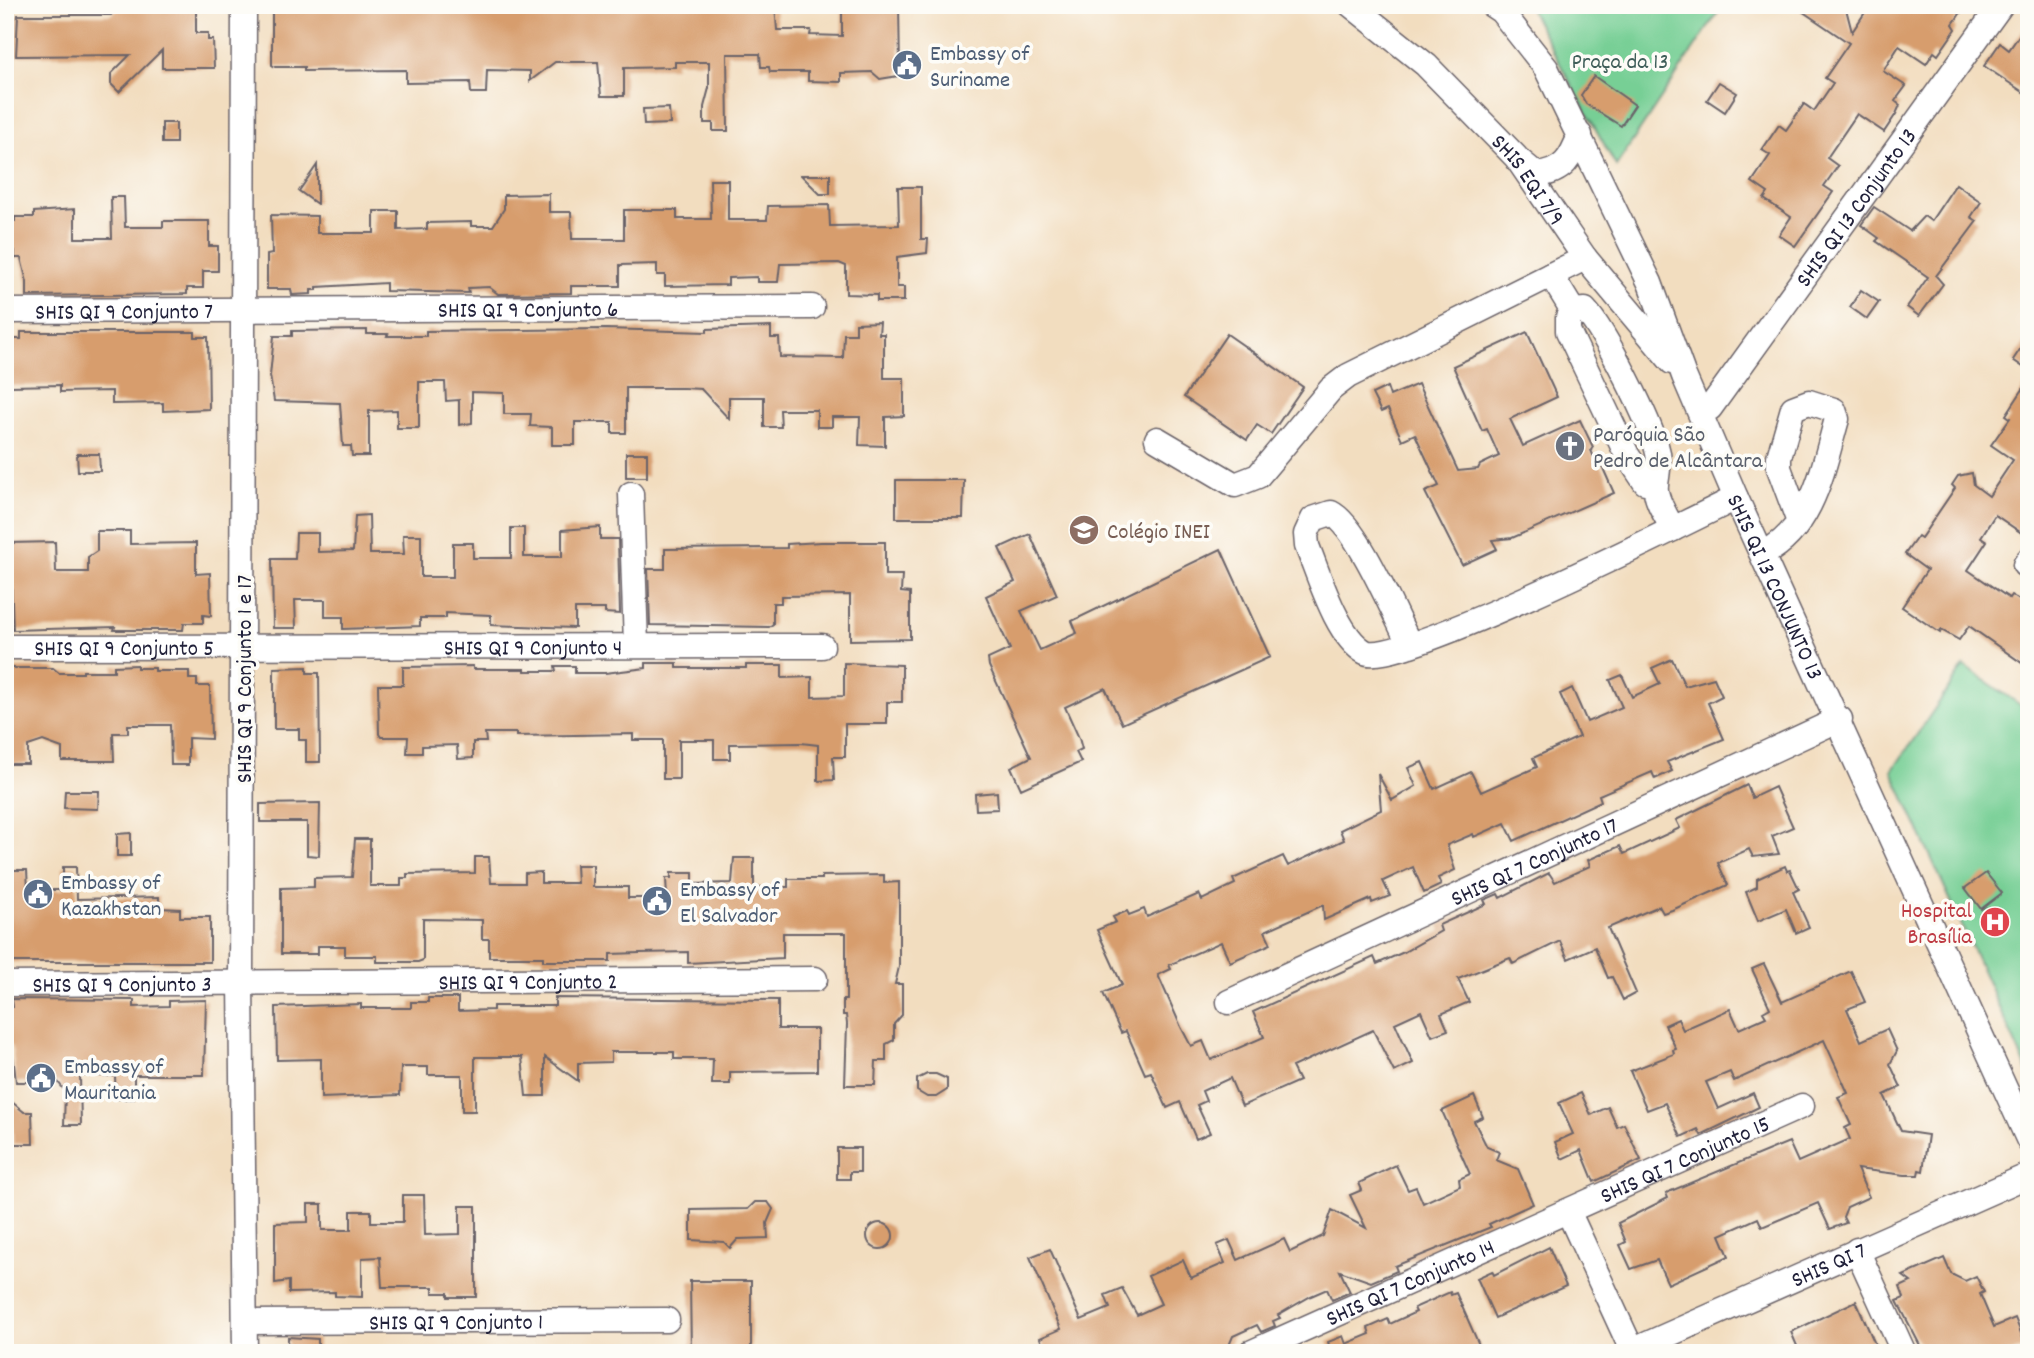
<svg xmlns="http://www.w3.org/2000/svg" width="2034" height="1358" font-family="Dekko,sans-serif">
  <rect width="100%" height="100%" fill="#fdfcf7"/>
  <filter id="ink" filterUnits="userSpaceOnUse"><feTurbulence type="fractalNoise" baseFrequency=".0143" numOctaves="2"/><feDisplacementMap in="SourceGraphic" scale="14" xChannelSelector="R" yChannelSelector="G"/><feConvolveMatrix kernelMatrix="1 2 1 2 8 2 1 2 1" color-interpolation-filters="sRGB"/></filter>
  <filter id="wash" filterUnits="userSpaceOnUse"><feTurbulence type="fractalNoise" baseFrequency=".00686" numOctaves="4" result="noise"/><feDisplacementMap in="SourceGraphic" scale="28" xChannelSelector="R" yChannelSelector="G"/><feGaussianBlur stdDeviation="1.57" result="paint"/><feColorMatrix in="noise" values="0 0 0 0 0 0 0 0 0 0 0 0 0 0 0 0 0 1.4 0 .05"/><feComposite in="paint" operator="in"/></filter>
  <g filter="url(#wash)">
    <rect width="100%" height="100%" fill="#f2ddbf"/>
    <g fill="#77cf95" stroke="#4c7868" stroke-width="2">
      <polygon points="1535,5 1723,5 1616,166 1531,11"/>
      <polygon points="1964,666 2029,711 2029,1074 1892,771"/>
    </g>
    <g id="blocks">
      <g fill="#d79d6d">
        <polygon points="121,5 196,7 196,33 208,33 208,40 213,40 214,68 162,68 162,50 119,92 111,84 111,74 130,55 16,56 18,15 111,15"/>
        <polygon points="272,5 775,5 777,30 811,30 810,35 842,36 842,5 899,5 900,72 898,76 880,79 872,72 841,73 841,82 808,81 808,72 770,72 769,67 761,67 760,54 727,54 728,131 713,131 713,123 704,123 704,107 709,88 709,62 675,62 675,67 624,68 624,96 601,96 598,62 555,62 530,81 530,71 487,70 486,93 471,93 470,82 406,83 406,70 304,71 304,67 275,67 272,65"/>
        <polygon points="1793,5 1845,5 1852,32 1870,5 1966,5 1953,24 1956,29 1938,55 1934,52 1926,64 1899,46 1883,71 1906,86 1895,101 1900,105 1896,114 1884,132 1857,114 1827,158 1838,166 1824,186 1833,192 1795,246 1779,235 1791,217 1764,199 1768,193 1752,182 1770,155 1762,150 1779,125 1786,130 1804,104 1814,111 1833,83 1825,78 1849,43"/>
        <polygon points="2029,21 2029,96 1984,66 2000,43 2009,50"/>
        <polygon points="1594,76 1635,105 1621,126 1586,104 1581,95"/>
        <polygon points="1719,82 1737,93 1725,112 1707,100"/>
        <polygon points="669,108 670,124 644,125 643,109"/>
        <rect x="162" y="123" width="14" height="20"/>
        <polygon points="317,165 317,204 299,191"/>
        <polygon points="801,175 830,175 830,194 820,194"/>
        <polygon points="710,180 728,180 728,220 767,220 768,206 829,205 830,226 899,225 898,187 921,187 921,239 928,239 927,253 897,257 897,287 904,287 904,301 877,301 877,295 846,294 846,266 839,263 780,264 778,282 757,282 757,277 728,278 728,285 665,286 665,275 657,275 657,264 620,265 620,286 571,286 571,293 498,294 489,287 468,288 469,293 386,291 386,283 317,287 317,290 311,290 311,294 292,295 291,289 267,289 267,255 272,254 271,215 317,216 317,233 374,233 374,211 398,211 398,230 427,229 427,223 471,222 471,226 493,226 504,209 504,195 549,194 549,212 571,212 572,239 624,239 624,210 677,210 677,219 711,219"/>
        <polygon points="1956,184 1981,202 1971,217 1977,221 1936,276 1943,284 1919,316 1907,307 1928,277 1876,241 1879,238 1861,225 1874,207 1910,231 1924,216 1931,221"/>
        <polygon points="111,197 124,197 125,227 163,227 163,221 209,221 209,246 218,246 218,271 203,271 203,288 187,288 187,294 27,296 27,282 21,258 15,258 15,251 8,251 8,221 15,221 15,217 34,217 34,212 75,209 75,238 112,238"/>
        <polygon points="1861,290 1879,302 1867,319 1850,307"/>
        <polygon points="880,322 879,334 884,334 884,378 904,378 904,416 885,417 885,446 859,445 860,417 832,417 832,427 817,427 817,410 780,410 781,427 764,427 764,397 729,397 729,419 701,389 683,388 626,388 626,433 612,433 612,422 575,422 575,445 552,445 552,427 530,426 531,414 504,414 504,393 472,392 472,423 459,425 459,400 446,401 445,382 419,382 419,428 397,428 397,410 369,411 369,456 352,456 351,446 343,446 340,403 274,401 270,376 274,336 292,336 292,331 367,330 367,334 388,334 387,336 426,336 426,331 606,329 707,332 707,329 771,327 771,338 779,338 780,357 843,358 844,334 856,334 856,323"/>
        <polygon points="21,332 195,332 195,337 208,337 209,409 163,411 163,403 112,404 112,391 60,392 60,385 10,386 10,339 21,339"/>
        <polygon points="1527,332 1557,397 1510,419 1523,446 1580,420 1593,447 1591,450 1597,465 1602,466 1614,493 1512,538 1492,540 1497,549 1462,565 1425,492 1439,486 1415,434 1402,440 1388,409 1381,412 1372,394 1387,387 1390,396 1418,384 1458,471 1478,469 1480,465 1499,456 1487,429 1482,431 1453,366"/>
        <polygon points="1227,334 1303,387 1271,434 1257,425 1247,440 1184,397"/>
        <polygon points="2029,336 2029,371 2013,360"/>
        <polygon points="2029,380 2029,406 2024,412 2029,416 2029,538 1995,515 1981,537 1987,541 1968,570 2009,598 2011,595 2029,606 2029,668 1969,626 1959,640 1941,630 1940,633 1902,607 1927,570 1905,554 1918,536 1921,538 1955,488 1952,485 1958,476 1972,473 1974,485 1989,496 2013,460 1991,445 2010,418 2006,415"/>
        <rect x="626" y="453" width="21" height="24"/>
        <polygon points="77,454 99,454 100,471 78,471"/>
        <polygon points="896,480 964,480 963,518 896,518"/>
        <polygon points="369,515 370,554 404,554 403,535 421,535 421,577 453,577 453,543 473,543 473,558 511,558 511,528 524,528 524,557 562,557 562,530 600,527 600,539 618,539 620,614 605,613 605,609 575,609 575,628 491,625 491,615 446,613 446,618 420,618 420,626 343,629 343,617 325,617 325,600 295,600 296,628 273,628 272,559 295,559 296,533 318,533 318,552 353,551 355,516"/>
        <polygon points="97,531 130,531 130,544 196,543 196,574 210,573 211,616 203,615 203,623 184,623 183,630 114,630 115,627 13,630 10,543 55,542 56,572 88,572 88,557 97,551"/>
        <polygon points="1030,534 1057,595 1021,611 1040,650 1077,633 1072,621 1221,549 1270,657 1122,724 1105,688 1065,707 1079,738 1082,749 1076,752 1081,762 1021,789 1011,767 1031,757 989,666 988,659 1010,649 986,596 1015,582 999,548"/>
        <polygon points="821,542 885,542 885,575 902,575 901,592 910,593 910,639 850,640 850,595 781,596 781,603 773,603 773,624 769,627 650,625 648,569 665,569 665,549 787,548 787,544"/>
        <polygon points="1672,659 1685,686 1714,678 1722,696 1708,703 1724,739 1667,762 1672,771 1655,779 1652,772 1599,795 1601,801 1514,841 1505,823 1474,837 1473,834 1447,845 1455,870 1438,878 1441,885 1424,893 1413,867 1383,881 1390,896 1372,903 1371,899 1324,920 1323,905 1265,931 1271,944 1230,962 1221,942 1169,965 1171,969 1158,975 1181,1027 1191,1046 1203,1041 1211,1060 1264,1037 1253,1012 1374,957 1377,964 1404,952 1441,931 1439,925 1486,904 1484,900 1498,894 1500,898 1549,873 1555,882 1590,866 1588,860 1620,846 1624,854 1680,828 1676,820 1747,785 1752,798 1775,787 1793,827 1772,836 1779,854 1753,857 1749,849 1718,863 1728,885 1672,910 1663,913 1659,906 1608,928 1636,993 1623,1000 1612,977 1608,978 1595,947 1568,959 1560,941 1513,964 1510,958 1458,979 1469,1002 1441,1014 1448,1030 1432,1036 1421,1011 1395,1023 1413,1063 1394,1072 1373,1030 1292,1067 1299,1081 1242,1106 1230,1078 1202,1091 1206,1101 1197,1105 1210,1133 1196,1139 1180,1102 1167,1108 1151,1072 1145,1074 1126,1031 1121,1033 1103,993 1122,985 1097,930 1116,922 1113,917 1127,911 1129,915 1144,909 1147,917 1199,894 1202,900 1235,884 1233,879 1283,856 1288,866 1344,840 1340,830 1381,810 1378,774 1392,800 1416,786 1408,768 1422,762 1434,789 1471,772 1481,792 1537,767 1533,758 1579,737 1560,694 1572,688 1587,722 1622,707 1610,680 1622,675 1632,697 1660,684 1652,668"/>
        <polygon points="646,663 677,663 677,668 746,668 746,665 782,665 782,678 812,677 812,697 844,696 844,663 902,665 902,702 887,702 887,724 845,724 845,757 833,757 834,780 818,781 818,745 801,743 730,744 730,759 714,759 714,740 679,740 679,779 663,779 663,740 633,740 633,734 516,736 516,733 485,733 486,742 473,742 473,758 458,759 457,745 422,746 422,753 407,753 408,737 381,737 379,734 378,685 403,685 403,667 473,666 473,669 525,669 525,671 556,671 555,666 575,666 575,673 605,673 646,668"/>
        <polygon points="137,665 137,668 155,668 155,671 189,671 189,679 197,679 197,686 210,686 211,739 188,738 188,765 171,765 170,725 128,725 128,733 113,733 114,761 62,761 62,748 43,741 28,746 28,764 5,764 5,668 53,668 59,673 83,673 83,671 114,671 114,666"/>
        <polygon points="307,667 307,673 319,673 320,762 306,762 306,740 299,740 299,729 274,729 274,668"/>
        <polygon points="65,791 99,791 98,809 64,808"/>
        <polygon points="997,792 998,809 976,810 975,794"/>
        <polygon points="320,803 319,856 307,855 307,822 260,822 260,804"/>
        <polygon points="131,833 131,856 117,856 117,834"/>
        <polygon points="355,839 370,839 370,886 401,886 401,878 407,878 407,874 475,873 475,857 489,857 491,883 525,883 525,873 541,872 541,883 577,883 576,865 593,865 593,887 628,887 628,898 667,898 666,878 671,878 671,873 693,873 693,884 732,883 734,858 754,858 754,887 788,887 788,879 822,879 822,876 884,875 884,883 899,882 899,967 895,984 902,984 902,1015 894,1024 894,1040 886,1044 886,1061 876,1061 875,1085 845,1085 847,1024 846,1015 843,1015 843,1000 846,1000 846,933 783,933 783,958 688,963 688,952 640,953 610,954 610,961 543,961 543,957 489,957 489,939 482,939 482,920 423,919 423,960 418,962 377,962 377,956 345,956 345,946 318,946 318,954 281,954 281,888 314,887 314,878 352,877"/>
        <polygon points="1785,866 1787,871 1790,870 1799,889 1793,892 1809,927 1796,933 1786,909 1758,921 1746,892 1757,887 1757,879"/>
        <polygon points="63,867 76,867 77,899 159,897 159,908 180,909 180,917 210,917 210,962 5,962 5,884 12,885 11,870 27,870 28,890 63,890"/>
        <polygon points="1986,873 2002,893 1981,909 1965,888"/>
        <polygon points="1764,964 1782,1002 1851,971 1865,1002 1847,1009 1861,1041 1887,1029 1897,1051 1890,1064 1901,1087 1884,1095 1901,1131 1928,1135 1923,1171 1919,1170 1918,1175 1905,1175 1857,1169 1869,1197 1847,1207 1843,1217 1846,1223 1830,1229 1818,1203 1762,1227 1758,1218 1720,1235 1729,1256 1668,1284 1657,1260 1631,1269 1620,1245 1626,1242 1618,1223 1668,1198 1666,1193 1789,1142 1798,1162 1850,1139 1845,1128 1851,1125 1838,1097 1848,1093 1824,1040 1734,1081 1730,1072 1706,1082 1718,1109 1753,1093 1759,1107 1701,1135 1698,1129 1681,1137 1665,1103 1647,1110 1630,1071 1674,1054 1673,1050 1676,1049 1665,1025 1678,1019 1683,1030 1730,1009 1739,1029 1766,1017 1763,1012 1770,1008 1752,969"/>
        <polygon points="428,998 458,998 458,1011 493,1010 493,1006 555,1006 555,998 778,1000 778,1029 817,1029 817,1071 730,1072 730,1084 712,1084 713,1059 674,1059 674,1052 611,1052 611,1062 578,1063 578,1081 545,1057 545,1096 526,1096 522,1057 475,1057 475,1111 462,1111 462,1075 428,1075 428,1067 401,1067 400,1095 321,1098 321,1059 277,1060 276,1007 361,1004 361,1008 411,1008 411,1002 428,1002"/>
        <polygon points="12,999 134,1000 134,1007 169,1006 169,1001 206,1000 204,1075 134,1075 134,1099 116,1099 115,1076 80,1076 81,1125 64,1125 65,1091 58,1082 16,1082 12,1046 5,1046 5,1007 13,1007"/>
        <polygon points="927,1074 936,1074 947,1079 947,1090 936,1097 927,1097 917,1091 917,1079"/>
        <polygon points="1581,1093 1591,1115 1608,1107 1617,1127 1624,1124 1641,1160 1594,1182 1581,1150 1562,1159 1555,1142 1573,1134 1559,1103"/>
        <polygon points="1474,1096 1483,1117 1474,1121 1487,1147 1499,1152 1496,1160 1518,1169 1533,1204 1489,1224 1491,1227 1395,1266 1397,1271 1371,1282 1340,1271 1350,1292 1332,1300 1327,1289 1311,1296 1278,1315 1280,1318 1273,1321 1275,1326 1261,1332 1257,1325 1233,1336 1228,1348 1223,1346 1209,1353 1046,1353 1040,1338 1061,1329 1030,1257 1050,1249 1081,1320 1110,1308 1105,1295 1122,1288 1137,1315 1161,1304 1148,1276 1183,1260 1191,1278 1225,1263 1217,1245 1229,1240 1238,1260 1284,1239 1290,1252 1323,1236 1332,1210 1366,1228 1350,1195 1362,1190 1359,1183 1396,1165 1408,1190 1416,1187 1423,1203 1460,1186 1459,1179 1470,1174 1442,1111"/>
        <polygon points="12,1102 24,1112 32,1112 33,1144 13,1144"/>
        <polygon points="837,1148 860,1148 860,1172 850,1172 850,1179 837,1179"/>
        <polygon points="403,1195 424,1195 425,1235 460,1234 460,1206 476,1206 476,1297 448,1297 448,1293 433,1293 433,1287 382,1287 380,1257 362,1258 362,1297 335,1296 335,1292 289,1293 289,1281 275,1283 275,1223 308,1222 308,1204 322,1204 322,1230 351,1230 351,1211 371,1211 371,1222 403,1222"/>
        <polygon points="755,1202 768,1202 773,1209 767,1223 768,1238 738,1239 730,1248 724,1242 691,1240 691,1210 748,1209"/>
        <circle cx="880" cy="1236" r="13"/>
        <polygon points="1549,1247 1566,1286 1495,1318 1477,1278 1492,1271 1494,1275"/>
        <polygon points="1944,1258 1951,1274 1965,1281 1976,1276 1984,1292 1980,1294 1994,1327 2015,1318 2026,1346 2012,1353 1924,1353 1897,1301 1904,1298 1900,1287 1911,1282 1903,1276"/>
        <polygon points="690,1281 751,1281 751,1353 691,1353"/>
        <polygon points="1450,1292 1451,1295 1456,1293 1480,1347 1468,1353 1381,1353 1379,1347 1365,1353 1327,1353 1331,1351 1328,1342 1343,1336 1346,1344 1370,1334 1368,1328 1388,1319 1390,1324 1416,1312 1414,1308"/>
        <polygon points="1856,1301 1879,1353 1800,1353 1791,1332"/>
        <polygon points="288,1337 318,1339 318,1353 288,1353"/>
      </g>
    </g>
  </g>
  <g filter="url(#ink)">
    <use href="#blocks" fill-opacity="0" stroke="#6b6369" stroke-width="2"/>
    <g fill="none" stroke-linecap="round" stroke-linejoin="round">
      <g stroke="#6b6369" stroke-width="27">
        <g id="minor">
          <polyline points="244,5 241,981 245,1353"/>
          <path id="s1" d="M 1351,5 L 1426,65 L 1516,157 L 1585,258 L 1672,362"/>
          <path id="s2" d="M 1492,5 L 1501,11 L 1546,68 L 1650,283 L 1684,376 L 1736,498 L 2029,1141"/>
          <path d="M 1519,160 L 1537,175 C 1564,172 1571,158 1580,135"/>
          <polyline points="1551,275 1573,311"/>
          <path id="s3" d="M 5,311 L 812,307"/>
          <path id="s4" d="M 1710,408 L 2001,5"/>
          <polyline points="1157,439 1235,485 1258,476 1331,389 1348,376 1585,258"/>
          <path d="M 1656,484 L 1645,482 L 1627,455 L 1568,331 L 1568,317 L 1573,311 L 1585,310 C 1605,331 1652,425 1658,453 C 1660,465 1657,474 1656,485 C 1654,499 1667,517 1673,529"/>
          <polyline points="631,494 636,645"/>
          <path d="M 1763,554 C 1813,529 1823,468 1837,419 L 1834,410 L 1809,402 L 1793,408 L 1779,457 L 1779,468 L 1799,522"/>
          <polyline points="2025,565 2029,559"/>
          <path d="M 1410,645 C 1395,616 1357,525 1331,513 L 1313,519 L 1306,534 L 1307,546 C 1319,575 1337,637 1365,652 C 1396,669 1689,521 1736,498"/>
          <path id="s5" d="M 5,647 L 822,646"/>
          <path id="s6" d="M 5,984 L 815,979"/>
          <path id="s7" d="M 1229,1002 L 1840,719"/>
          <polyline points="1568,1211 1632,1350"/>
          <polyline points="1857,1250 1904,1353"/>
          <path id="s8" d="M 246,1322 L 667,1320"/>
          <path id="s9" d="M 1250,1353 L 1802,1106"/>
          <path id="s10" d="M 1627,1353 L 2029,1175"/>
        </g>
      </g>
      <use href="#minor" stroke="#fff" stroke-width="24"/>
    </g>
  </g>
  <defs>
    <g id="civic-disc" transform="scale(1.575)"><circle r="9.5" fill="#5c6f8a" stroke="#fdfcf7"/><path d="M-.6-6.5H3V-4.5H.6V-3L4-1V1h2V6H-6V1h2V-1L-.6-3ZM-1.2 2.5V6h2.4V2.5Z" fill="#fff"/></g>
    <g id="church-disc" transform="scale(1.575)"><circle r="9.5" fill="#6b7280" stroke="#fdfcf7"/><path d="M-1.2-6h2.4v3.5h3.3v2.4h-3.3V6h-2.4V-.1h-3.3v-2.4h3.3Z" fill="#fff"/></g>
    <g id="school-disc" transform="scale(1.575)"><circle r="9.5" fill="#8d6e63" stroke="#fdfcf7"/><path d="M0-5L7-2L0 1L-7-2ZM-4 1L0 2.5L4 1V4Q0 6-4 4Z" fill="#fff"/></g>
    <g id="hospital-disc" transform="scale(1.575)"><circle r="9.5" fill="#e0444e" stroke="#fdfcf7"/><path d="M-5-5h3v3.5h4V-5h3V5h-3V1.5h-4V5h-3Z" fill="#fff"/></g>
  </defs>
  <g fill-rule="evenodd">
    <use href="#civic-disc" x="907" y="65"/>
    <use href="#church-disc" x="1570" y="446"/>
    <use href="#school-disc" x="1084" y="530"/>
    <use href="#civic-disc" x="38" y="894"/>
    <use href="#civic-disc" x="657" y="901"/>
    <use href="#hospital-disc" x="1995" y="922"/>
    <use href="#civic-disc" x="41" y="1078"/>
  </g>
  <g text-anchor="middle" stroke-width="7" stroke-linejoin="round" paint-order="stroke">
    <g font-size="23" fill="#4e5e75" stroke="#fdfcf7" text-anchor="start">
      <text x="930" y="60">Embassy of<tspan x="930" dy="26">Suriname</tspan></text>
      <text x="61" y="889">Embassy of<tspan x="61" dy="26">Kazakhstan</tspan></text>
      <text x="680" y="896">Embassy of<tspan x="680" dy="26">El Salvador</tspan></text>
      <text x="64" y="1073">Embassy of<tspan x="64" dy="26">Mauritania</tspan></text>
    </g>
    <g font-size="23" fill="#405f5a" stroke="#fdfcf7">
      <text x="1620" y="68">Praça da 13</text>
    </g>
    <g font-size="23" fill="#22223b" stroke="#fdfcf7">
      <text dy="8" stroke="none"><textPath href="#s1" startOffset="250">SHIS EQI 7/9</textPath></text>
      <text dy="8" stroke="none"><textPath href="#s4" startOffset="248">SHIS QI 13 Conjunto 13</textPath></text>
      <text dy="8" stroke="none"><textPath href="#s3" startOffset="523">SHIS QI 9 Conjunto 6</textPath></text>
      <text dy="8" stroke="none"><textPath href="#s3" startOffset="119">SHIS QI 9 Conjunto 7</textPath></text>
      <text dy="8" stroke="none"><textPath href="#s2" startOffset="651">SHIS QI 13 CONJUNTO 13</textPath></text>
      <text dy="8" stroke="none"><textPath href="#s5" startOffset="528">SHIS QI 9 Conjunto 4</textPath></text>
      <text dy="8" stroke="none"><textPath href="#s5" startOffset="119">SHIS QI 9 Conjunto 5</textPath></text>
      <text transform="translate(243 679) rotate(-90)" y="8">SHIS QI 9 Conjunto 1 e 17</text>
      <text dy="8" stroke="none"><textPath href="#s7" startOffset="336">SHIS QI 7 Conjunto 17</textPath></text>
      <text dy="8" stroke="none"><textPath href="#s6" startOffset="523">SHIS QI 9 Conjunto 2</textPath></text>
      <text dy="8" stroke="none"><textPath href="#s6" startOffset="117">SHIS QI 9 Conjunto 3</textPath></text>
      <text dy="8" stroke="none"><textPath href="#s9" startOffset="476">SHIS QI 7 Conjunto 15</textPath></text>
      <text dy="8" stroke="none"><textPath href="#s10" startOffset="220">SHIS QI 7</textPath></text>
      <text dy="8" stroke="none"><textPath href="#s9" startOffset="175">SHIS QI 7 Conjunto 14</textPath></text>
      <text dy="8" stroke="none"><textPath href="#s8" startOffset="210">SHIS QI 9 Conjunto 1</textPath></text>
    </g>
    <g font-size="23" fill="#5b616d" stroke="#fdfcf7" text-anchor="start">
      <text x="1593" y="441">Paróquia São<tspan x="1593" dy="26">Pedro de Alcântara</tspan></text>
    </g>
    <g font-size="23" fill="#785e54" stroke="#fdfcf7" text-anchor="start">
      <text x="1107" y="538">Colégio INEI</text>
    </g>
    <g font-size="23" fill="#be3a42" stroke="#fdfcf7" text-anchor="end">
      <text x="1972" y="917">Hospital<tspan x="1972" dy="26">Brasília</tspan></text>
    </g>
  </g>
  <rect width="2034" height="1358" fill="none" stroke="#fdfcf7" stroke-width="28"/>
</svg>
